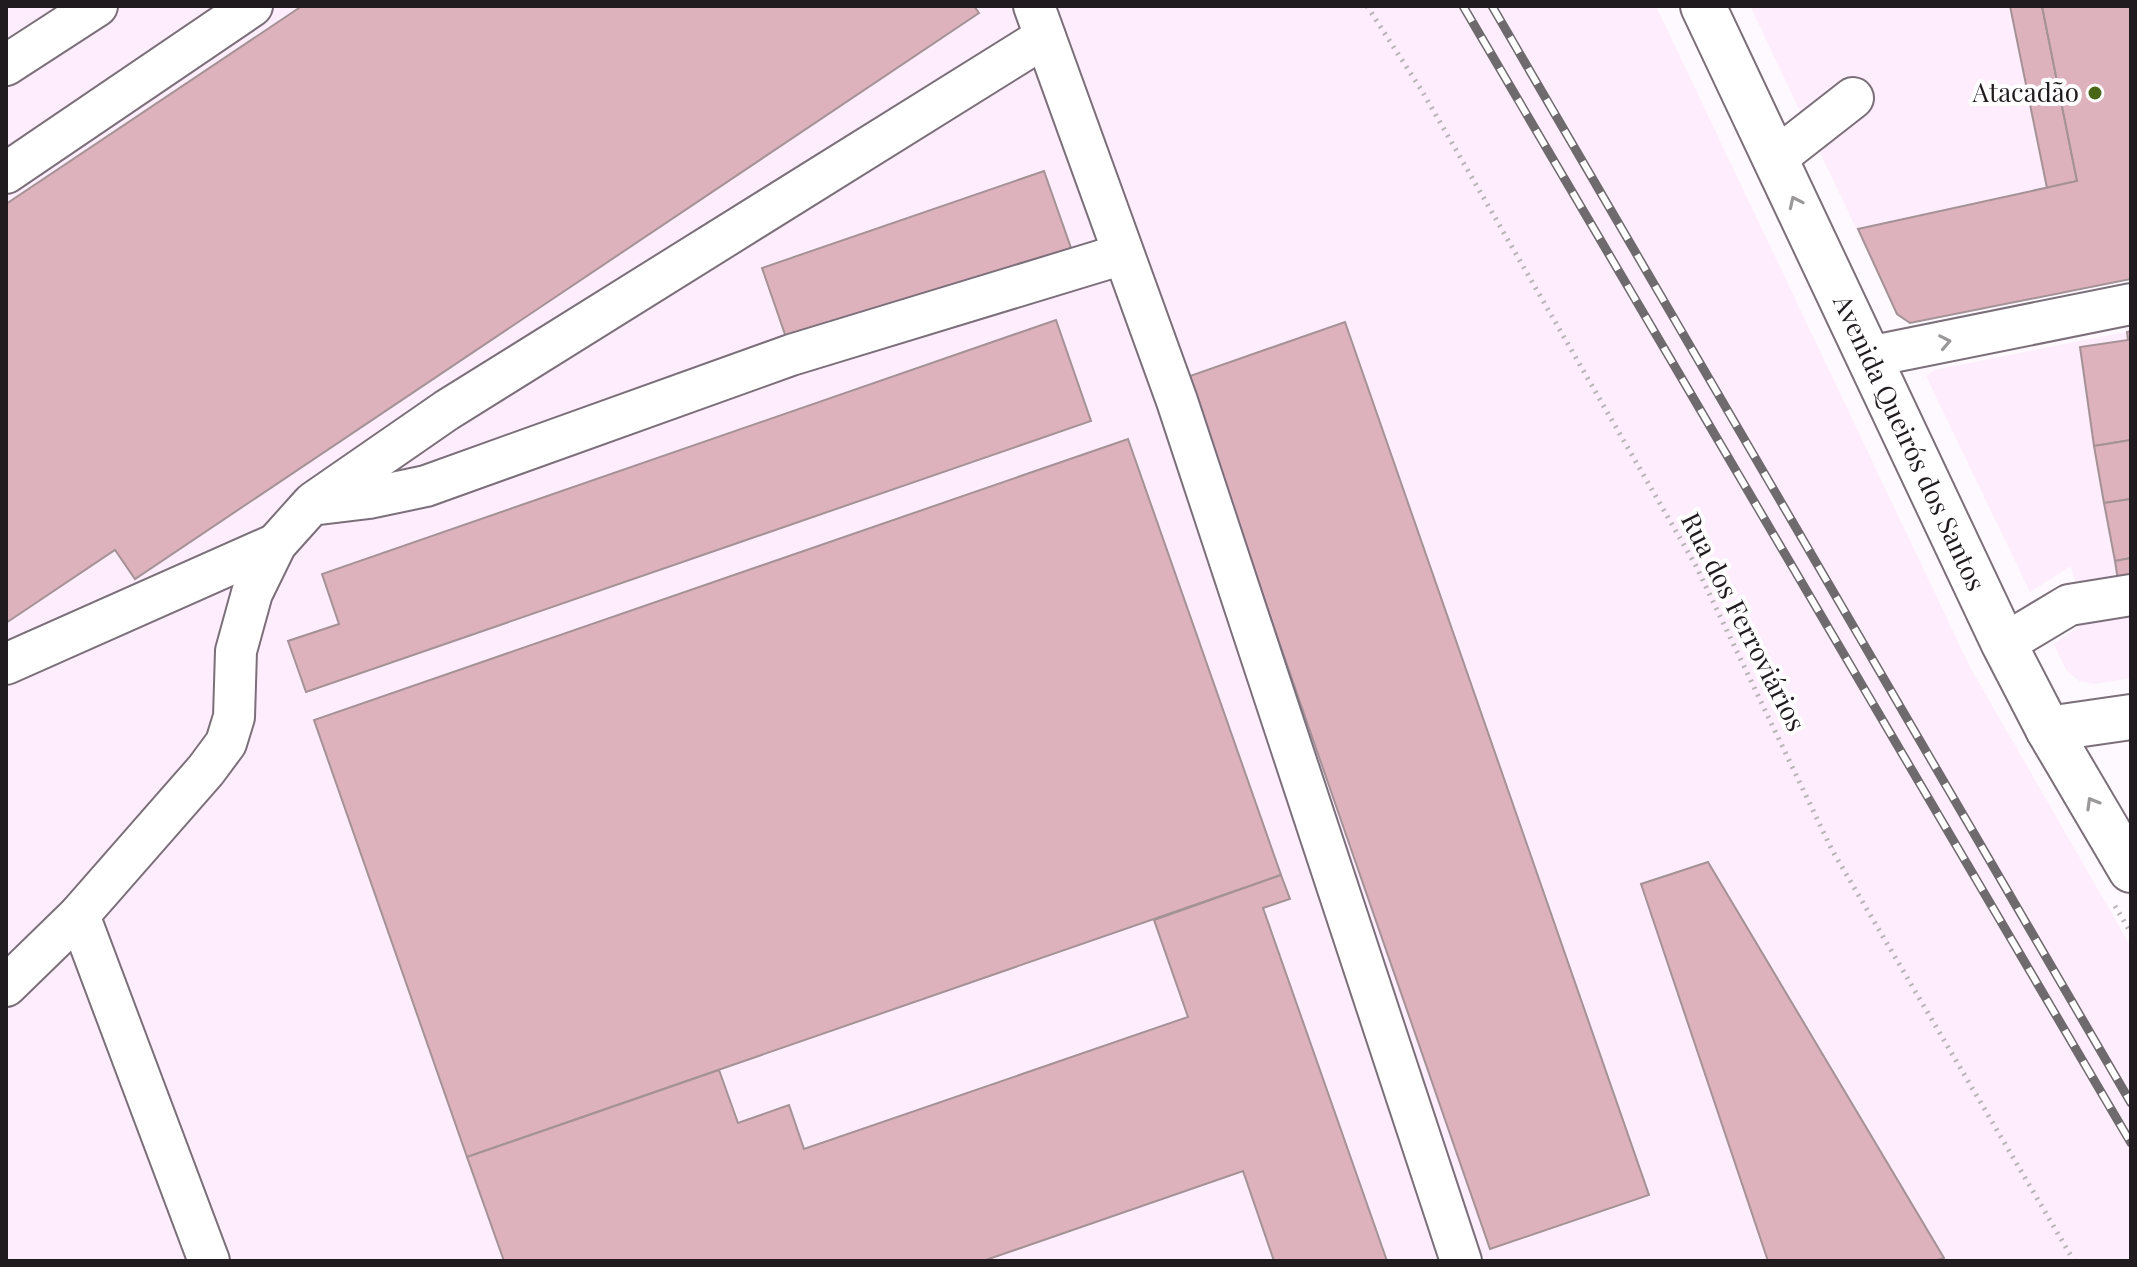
<svg xmlns="http://www.w3.org/2000/svg" width="2137" height="1267" font-family="'Playfair Display',serif">
  <rect width="100%" height="100%" fill="#fef9fe"/>
  <g fill="#feedfc">
    <polygon points="6,6 1656,6 1970,667 2131,947 2131,1261 6,1261"/>
    <polygon points="1750,6 2131,6 2131,279 1910,323 1897,314"/>
    <polygon points="2131,331 2131,678 2095,684 2079,681 2066,670 2054,644 2085,622 2071,566 2030,592 1926,376 1934,370"/>
  </g>
  <g fill="#ddb2bd" stroke="#a49296" stroke-width="2">
    <polygon points="302,6 974,6 979,13 135,579 115,550 6,623 6,204"/>
    <polygon points="2010,6 2042,6 2077,181 2047,188"/>
    <polygon points="2042,6 2131,6 2131,279 1910,323 1897,314 1858,229 2077,181"/>
    <polygon points="1044,171 1071,248 789,346 762,268"/>
    <polygon points="1056,320 1091,421 306,692 288,641 339,624 322,574"/>
    <polygon points="1345,322 1649,1195 1490,1249 1187,377"/>
    <polygon points="2131,331 2131,440 2094,446 2080,347 2128,340 2127,332"/>
    <polygon points="1128,439 1281,875 467,1157 314,720"/>
    <polygon points="2131,440 2131,499 2104,503 2094,446"/>
    <polygon points="2131,499 2131,558 2115,561 2104,503"/>
    <polygon points="2131,558 2131,585 2119,587 2115,561"/>
    <polygon points="1708,862 1944,1258 1934,1261 1768,1261 1641,884"/>
    <polygon points="1281,875 1290,899 1263,908 1387,1261 1274,1261 1243,1171 983,1261 504,1261 467,1157 719,1070 738,1123 789,1105 804,1149 1188,1017 1154,920"/>
  </g>
  <g fill="none" stroke-linecap="round" stroke-linejoin="round">
    <g stroke="#7b6f7a" stroke-width="44">
      <g id="minor">
        <polyline points="1034,6 1177,401 1461,1261"/>
        <polyline points="6,65 97,6"/>
        <polyline points="1775,159 1853,98"/>
        <polyline points="6,173 252,6"/>
        <polyline points="1868,357 2131,304"/>
        <polyline points="314,502 447,410 1045,37"/>
        <polyline points="2004,644 2069,605 2131,595"/>
        <polyline points="6,664 276,544"/>
        <polyline points="79,915 209,1261"/>
        <polyline points="6,986 79,915 206,770 226,743 234,717 236,651 252,593 276,544 311,505 369,498 426,486 791,355 1123,254"/>
      </g>
    </g>
    <g stroke="#7b6f7a" stroke-width="48">
      <g id="major">
        <polyline points="1703,6 2004,644 2048,729 2131,870"/>
        <polyline points="2048,729 2131,717"/>
      </g>
    </g>
    <g stroke="#b9b4b8" stroke-width="5" stroke-dasharray="2 6" stroke-linecap="butt">
      <polyline points="1367,6 1422,91 1696,566 1832,850 2074,1261"/>
      <polyline points="2115,906 2131,933"/>
    </g>
    <use href="#minor" stroke="#fff" stroke-width="40"/>
    <use href="#major" stroke="#fff" stroke-width="44"/>
    <g stroke="#6f6a6e" stroke-width="9">
      <g id="rail">
        <polyline points="1463,6 2131,1143"/>
        <polyline points="1492,6 2131,1103"/>
      </g>
    </g>
    <use href="#rail" stroke="#fff" stroke-width="6" stroke-dasharray="18" stroke-linecap="butt"/>
  </g>
  <defs><path id="oneway-chevron" d="M-2-3.5L2.5 0L-2 3.5" fill="none" stroke-width="1.6" stroke-linecap="round" stroke-linejoin="round" transform="scale(2)"/></defs>
  <g stroke="#9b989a">
    <use href="#oneway-chevron" transform="translate(1795 202) rotate(-115)"/>
    <use href="#oneway-chevron" transform="translate(1945 342) rotate(-11)"/>
    <use href="#oneway-chevron" transform="translate(2092 803) rotate(-120)"/>
  </g>
  <circle fill="#496516" stroke="#fff" stroke-width="3" cx="2095" cy="93" r="8"/>
  <g text-anchor="middle" stroke-width="8" stroke-linejoin="round" paint-order="stroke">
    <g font-size="26" fill="#201b1f" stroke="#fff" text-anchor="end">
      <text x="2079" y="102">Atacadão</text>
    </g>
    <g font-size="26" fill="#201b1f" stroke="#fff">
      <text transform="translate(1909 443) rotate(65)" y="9">Avenida Queirós dos Santos</text>
      <text transform="translate(1743 622) rotate(63)" y="9">Rua dos Ferroviários</text>
    </g>
  </g>
  <rect width="2137" height="1267" fill="none" stroke="#201b1f" stroke-width="16"/>
</svg>
